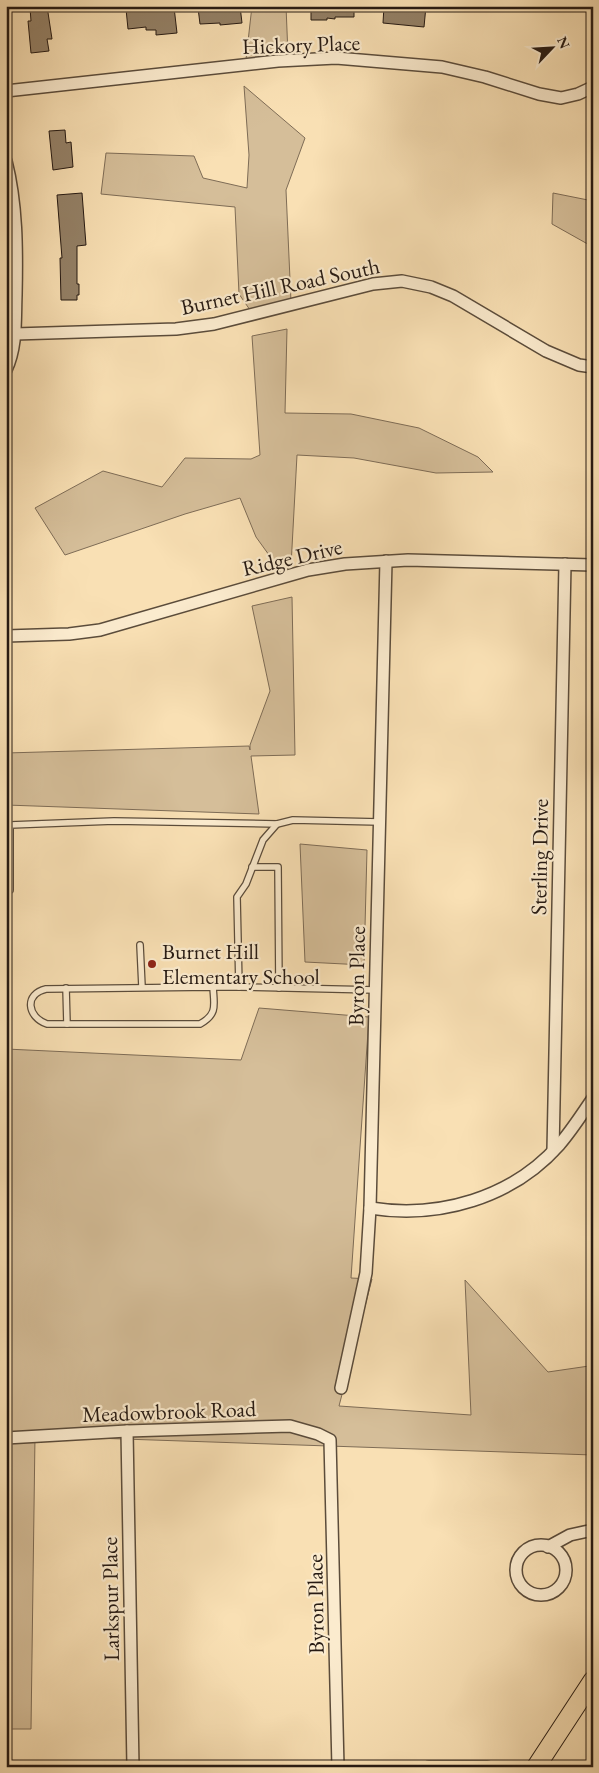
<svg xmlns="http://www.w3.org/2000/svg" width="599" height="1773" font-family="'EB Garamond',serif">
  <rect width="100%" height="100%" fill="#f9e0b4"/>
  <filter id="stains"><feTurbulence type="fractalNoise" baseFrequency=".004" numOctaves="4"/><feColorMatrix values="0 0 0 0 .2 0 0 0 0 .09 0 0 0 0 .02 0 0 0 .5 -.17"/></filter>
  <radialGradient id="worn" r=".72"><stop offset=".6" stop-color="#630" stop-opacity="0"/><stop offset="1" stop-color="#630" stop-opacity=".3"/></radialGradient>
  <g fill="#d5be99" stroke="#7e6c56">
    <polygon points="252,6 286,6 288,55 246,59"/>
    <polygon points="244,86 305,138 286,190 291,302 250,310 239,294 235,207 101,194 106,153 194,156 203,178 247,188 249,155"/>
    <polygon points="553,193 593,201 593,247 552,224"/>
    <polygon points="287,329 285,413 351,414 419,428 478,457 493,472 436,473 354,458 297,455 291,566 282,573 256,537 240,498 185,514 65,555 35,508 103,471 162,487 185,458 251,459 260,455 252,336"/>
    <polygon points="292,597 295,755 251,756 259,814 6,805 6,753 249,746 250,750 250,745 270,691 252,606"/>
    <polygon points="300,844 367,850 364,965 305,962"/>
    <polygon points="259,1008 369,1017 351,1278 372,1279 339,1406 471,1415 465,1280 548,1372 589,1366 593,1361 593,1455 35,1436 31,1729 6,1729 6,1049 241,1060"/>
  </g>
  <g fill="#948167" stroke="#261a13">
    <polygon points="47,6 52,39 47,39 49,51 31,53 28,21 31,21 30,8"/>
    <polygon points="215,6 240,6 242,23 220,25 220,23 200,24 198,8"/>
    <polygon points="311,6 354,6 354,17 335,17 335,19 327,18 327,20 311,20"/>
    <polygon points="384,6 426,6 424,27 383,23"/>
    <polygon points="174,7 177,33 156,35 156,30 146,30 146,27 128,29 126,9 140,8 141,11"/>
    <polygon points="65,130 66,143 71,142 73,167 53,170 49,131"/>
    <polygon points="82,193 86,245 77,246 77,284 79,284 79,295 77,295 77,300 61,300 60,258 62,258 57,195"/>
  </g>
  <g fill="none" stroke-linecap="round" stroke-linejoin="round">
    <g stroke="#5b4c3b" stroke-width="8">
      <g id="service">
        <polyline points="252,867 278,867 279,988"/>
        <polyline points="10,890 10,825 114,821 277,824"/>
        <polyline points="140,945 142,987"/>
        <path d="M 213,987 C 214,1005 218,1014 200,1024 L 47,1024 C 27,1017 24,994 46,989 L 213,987 L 239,987"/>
        <polyline points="66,988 67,1024"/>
        <polyline points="376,990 239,987 237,897 246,884 263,840 277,824 293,820 380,822"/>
      </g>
    </g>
    <g stroke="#5b4c3b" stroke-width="14">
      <g id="minor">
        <polyline points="6,91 278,61 336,58 442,67 485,77 539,94 561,98 578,94 593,87"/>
        <path d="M 6,161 C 17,204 17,250 16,295 C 15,320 17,347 6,370"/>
        <polyline points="15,334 176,329 214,324 373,284 402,281 431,287 453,296 546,351 579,365 593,367"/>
        <polyline points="6,636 69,634 100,630 308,570 345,564 408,560 593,565"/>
        <polyline points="553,1151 565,564"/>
        <path d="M 370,1208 C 439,1219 512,1198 559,1145 C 572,1130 582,1114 593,1098"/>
        <polyline points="341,1388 366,1273 370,1208 386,561"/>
        <polyline points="127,1431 133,1767"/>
        <polyline points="6,1438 127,1431 290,1426 318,1434 330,1440 338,1767"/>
        <circle cx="541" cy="1570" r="25"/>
        <polyline points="548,1547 570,1535 593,1530"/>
        <polyline points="429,1767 487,1767"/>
      </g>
    </g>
    <g stroke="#261a13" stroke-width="20">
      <polyline id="primary" points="536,1767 593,1680"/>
    </g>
    <use href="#service" stroke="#fbebce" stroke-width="5.5"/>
    <use href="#minor" stroke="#fbebce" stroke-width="11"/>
    <use href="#primary" stroke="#f9e0b4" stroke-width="18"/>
  </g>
  <circle fill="#8f2418" stroke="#fbebce" stroke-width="2" cx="152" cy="964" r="5"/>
  <g text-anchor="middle" stroke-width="4.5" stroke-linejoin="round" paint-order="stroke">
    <g font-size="22" fill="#261a13" stroke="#fbebce">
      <text transform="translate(301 44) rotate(-2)" y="8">Hickory Place</text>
      <text transform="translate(280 286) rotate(-12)" y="8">Burnet Hill Road South</text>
      <text transform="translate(292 557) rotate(-13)" y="8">Ridge Drive</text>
      <text transform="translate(539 857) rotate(-89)" y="8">Sterling Drive</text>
      <text transform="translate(356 976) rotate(-89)" y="8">Byron Place</text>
      <text transform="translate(169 1411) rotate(-2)" y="8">Meadowbrook Road</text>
      <text transform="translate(110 1599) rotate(-91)" y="8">Larkspur Place</text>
      <text transform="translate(315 1604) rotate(-91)" y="8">Byron Place</text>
    </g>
    <g font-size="22" fill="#261a13" stroke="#fbebce" text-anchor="start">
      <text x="162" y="959">Burnet Hill<tspan x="162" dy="25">Elementary School</tspan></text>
    </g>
  </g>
  <rect width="599" height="1773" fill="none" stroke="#f9e0b4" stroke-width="25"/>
  <rect x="8" y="8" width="584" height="1758" fill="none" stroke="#261a13" stroke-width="2.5"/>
  <rect x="12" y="12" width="574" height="1748" fill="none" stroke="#261a13"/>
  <g transform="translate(552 48) rotate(65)" stroke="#fbebce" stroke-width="4" paint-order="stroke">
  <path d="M0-4L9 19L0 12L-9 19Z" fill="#261a13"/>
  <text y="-8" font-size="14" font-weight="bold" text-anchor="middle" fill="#261a13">N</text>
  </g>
  <rect width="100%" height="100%" filter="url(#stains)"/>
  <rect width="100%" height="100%" fill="url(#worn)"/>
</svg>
